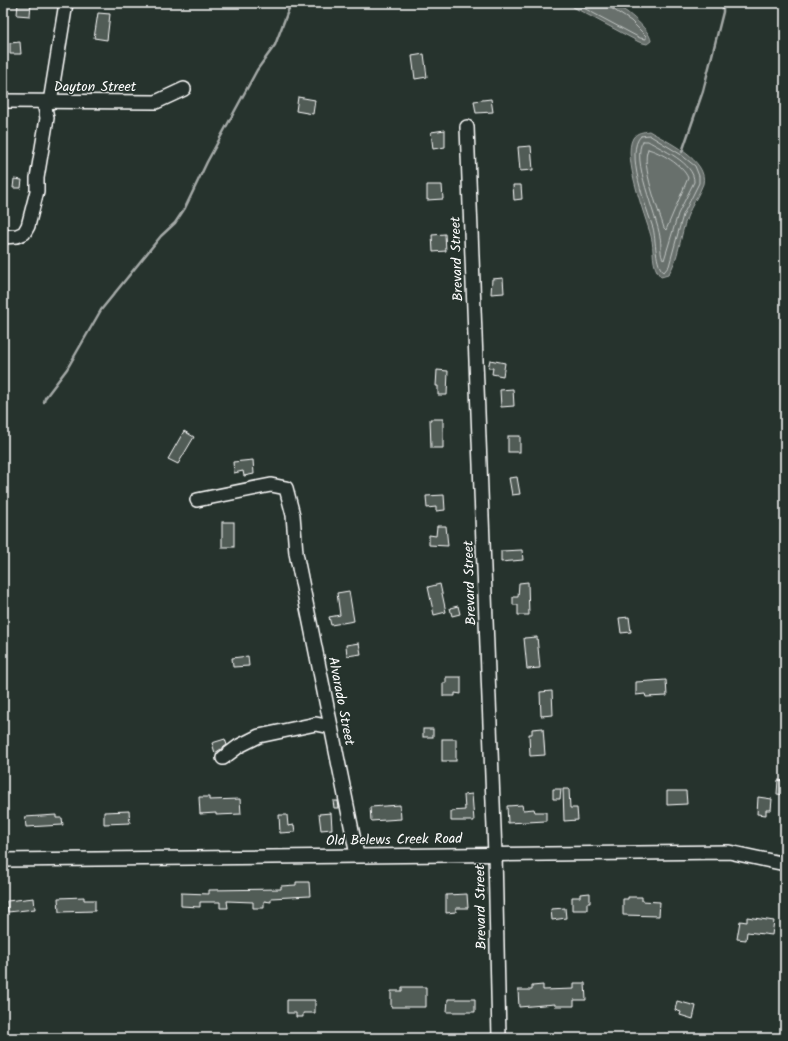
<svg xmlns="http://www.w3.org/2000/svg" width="788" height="1041" font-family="Kalam,sans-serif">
  <rect width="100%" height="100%" fill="#26332d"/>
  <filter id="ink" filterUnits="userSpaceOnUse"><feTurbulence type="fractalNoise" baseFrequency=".025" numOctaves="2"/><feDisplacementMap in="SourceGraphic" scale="8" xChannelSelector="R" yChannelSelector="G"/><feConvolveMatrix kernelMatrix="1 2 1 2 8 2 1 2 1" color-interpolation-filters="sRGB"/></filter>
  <g filter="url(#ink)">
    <g fill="#67706c" stroke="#a4a9a7">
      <path d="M 572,3 C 584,3 600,0 611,3 C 622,6 650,29 651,41 L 647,44 L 639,42 L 573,7 Z"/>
      <path d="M 649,131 C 666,141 709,160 703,184 C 699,195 691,206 687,217 C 680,236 679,259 668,275 L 661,277 C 650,265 655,250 651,236 C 645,215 622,157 633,138 C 637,132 643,132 649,131 Z"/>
    </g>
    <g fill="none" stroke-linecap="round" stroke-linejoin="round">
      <g stroke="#c2c6c4" stroke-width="1">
        <polyline points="576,3 578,5 640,38 646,39 646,36 631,21 611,8 609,3"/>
        <path d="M 641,136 L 649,135 L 680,154 L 695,166 L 699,176 L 699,183 L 683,215 L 669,266 L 664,272 C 655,267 656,239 653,228 C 647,209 624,151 641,136 Z"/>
        <path d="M 643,141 L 648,141 C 661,149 695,163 694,182 L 678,214 L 664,260 C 659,256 662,244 660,237 C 657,216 630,158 643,141 Z"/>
        <path d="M 648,149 C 660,152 683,165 688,178 L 666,230 L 664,228 C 659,211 640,165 648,149 Z"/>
      </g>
      <g stroke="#a4a9a7" stroke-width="2.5">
        <polyline points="774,3 785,6"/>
        <polyline points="682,152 703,91 723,12 723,3"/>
        <polyline points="44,402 45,398 67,369 101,310 161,236 175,223 185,208 207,162 257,70 275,45 291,3"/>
      </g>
    </g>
    <g fill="#515c57" stroke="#fff">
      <polygon points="18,3 31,3 30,16 17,15"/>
      <polygon points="98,13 110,14 107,40 94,38"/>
      <polygon points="20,42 21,54 10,54 10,43"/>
      <polygon points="424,54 427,77 415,79 412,56"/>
      <polygon points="298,97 315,100 313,114 296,111"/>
      <polygon points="491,99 493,112 476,113 474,101"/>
      <polygon points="445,130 445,147 433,149 431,132"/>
      <polygon points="531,146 533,170 520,171 518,147"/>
      <polygon points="14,179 22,180 21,188 13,188"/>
      <polygon points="427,185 442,185 443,199 427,200"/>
      <polygon points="513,185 521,185 522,199 514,200"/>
      <polygon points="445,234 446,251 433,252 432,235"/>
      <polygon points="503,278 504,293 491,294 492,279"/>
      <polygon points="490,360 505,363 503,376 492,374 493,368 488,368"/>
      <polygon points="437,370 448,371 447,395 438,395 438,386 436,386"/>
      <polygon points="513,389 514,406 501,407 500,390"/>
      <polygon points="430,419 443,419 443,448 431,448"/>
      <polygon points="184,431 194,437 178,464 168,459"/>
      <rect x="508" y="436" width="12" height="16"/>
      <polygon points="253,460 254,474 244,476 243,471 234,473 233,462"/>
      <polygon points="517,477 520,494 512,495 509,478"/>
      <polygon points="444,495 445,510 436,511 436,507 427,508 426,496"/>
      <rect x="222" y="522" width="12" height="25"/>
      <polygon points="437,526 446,526 448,546 429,545 429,535 436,536"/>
      <polygon points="522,550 523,560 501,562 501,551"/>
      <polygon points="528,582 529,615 518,615 518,605 513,605 513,597 518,597 519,583"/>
      <polygon points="440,584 446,612 434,615 428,587"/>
      <polygon points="349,591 354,621 331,625 329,617 340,615 337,593"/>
      <polygon points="458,606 460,614 452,616 450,608"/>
      <polygon points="629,617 631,632 621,633 619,618"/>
      <polygon points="537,637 540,668 527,669 524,638"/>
      <polygon points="359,643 361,654 347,656 346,645"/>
      <polygon points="248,656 249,666 233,667 232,658"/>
      <polygon points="446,677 461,677 461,694 455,693 455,696 443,696 443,683 446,683"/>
      <polygon points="666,680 667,696 646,697 645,694 636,695 636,682"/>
      <polygon points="552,691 553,715 541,716 540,692"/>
      <polygon points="543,728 545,755 530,756 529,734 532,734 532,729"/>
      <rect x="423" y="729" width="10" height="8"/>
      <polygon points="225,739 227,745 215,753 212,743"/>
      <rect x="442" y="739" width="14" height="22"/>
      <polygon points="778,780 785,781 785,795 777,794"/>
      <polygon points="553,789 561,789 560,799 553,799"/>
      <polygon points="563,789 569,789 570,808 577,808 578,820 564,821"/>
      <polygon points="667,791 686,791 687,804 667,805"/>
      <polygon points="472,794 474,821 451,821 451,811 465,810 464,795"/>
      <polygon points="199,797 209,797 209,800 240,799 241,814 216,815 216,813 200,814"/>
      <polygon points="758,797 772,799 771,810 766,810 766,815 757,814"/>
      <polygon points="333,801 338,801 339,808 334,808"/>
      <polygon points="400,805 401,819 371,821 370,807"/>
      <polygon points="522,805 523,810 534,809 535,812 546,812 546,821 508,823 507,806"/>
      <polygon points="129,811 130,823 104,824 104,812"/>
      <polygon points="331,813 332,829 321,830 319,814"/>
      <polygon points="56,815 56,818 62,818 63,825 26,827 25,817"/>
      <polygon points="279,815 287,815 288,826 294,825 295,832 280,833"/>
      <polygon points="296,882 309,882 310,896 271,898 271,902 264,901 264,908 253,908 253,902 227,901 228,908 220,908 220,902 200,902 200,907 181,906 181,893 209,894 209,890 281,889 281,886 296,885"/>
      <polygon points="590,893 590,903 587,903 587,910 572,910 572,897 580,897 580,894"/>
      <polygon points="467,894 468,908 456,908 456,912 446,913 446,895"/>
      <polygon points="84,897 84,900 95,900 95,911 59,912 58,898"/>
      <polygon points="628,897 642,897 642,901 660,902 659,916 623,915 623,899 628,899"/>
      <polygon points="34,898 35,909 8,912 7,901"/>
      <polygon points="565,908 566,918 552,920 551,909"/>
      <polygon points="747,917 774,921 772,935 747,932 746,940 737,939 740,921 747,922"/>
      <polygon points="574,983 585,983 586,1000 574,1000 574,1006 555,1006 555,1004 519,1007 518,990 532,990 532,986 543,985 543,990 574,989"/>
      <polygon points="402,987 426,987 426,1007 391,1007 391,991 402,991"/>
      <polygon points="448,999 475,999 475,1012 447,1012"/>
      <polygon points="287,1000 315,1000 315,1013 303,1013 303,1017 296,1017 296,1013 287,1013"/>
      <polygon points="677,1001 696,1006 693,1019 680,1015 681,1012 675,1010"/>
    </g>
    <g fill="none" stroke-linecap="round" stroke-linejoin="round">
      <g stroke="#fff" stroke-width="16">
        <g id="minor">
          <polyline points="3,101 156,102 184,89"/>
          <polyline points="50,102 66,3"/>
          <polyline points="467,127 495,854 499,1038"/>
          <polyline points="3,237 17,236 24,233 28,226 37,191 37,178 47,118 44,102"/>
          <polyline points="197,500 271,485 286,488 293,515 296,553 357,855"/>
          <polyline points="223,758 239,746 259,736 316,724 331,727"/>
          <polyline points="3,860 729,852 785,864"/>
        </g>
      </g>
      <use href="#minor" stroke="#26332d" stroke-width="13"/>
    </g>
  </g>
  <g text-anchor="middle" stroke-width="3" stroke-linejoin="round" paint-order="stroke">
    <g font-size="14" fill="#fff" stroke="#26332d">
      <text x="95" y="91">Dayton Street</text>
      <text transform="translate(456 259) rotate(-92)" y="5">Brevard Street</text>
      <text transform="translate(469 583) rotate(-92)" y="5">Brevard Street</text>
      <text transform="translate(342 701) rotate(79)" y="5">Alvarado Street</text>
      <text transform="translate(394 839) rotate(-1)" y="5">Old Belews Creek Road</text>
      <text transform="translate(480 907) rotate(-91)" y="5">Brevard Street</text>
    </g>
  </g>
  <rect width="788" height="1041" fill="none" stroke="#26332d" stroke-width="16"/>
  <rect x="8" y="8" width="772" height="1025" fill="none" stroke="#fff" stroke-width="1.5" filter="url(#ink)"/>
</svg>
